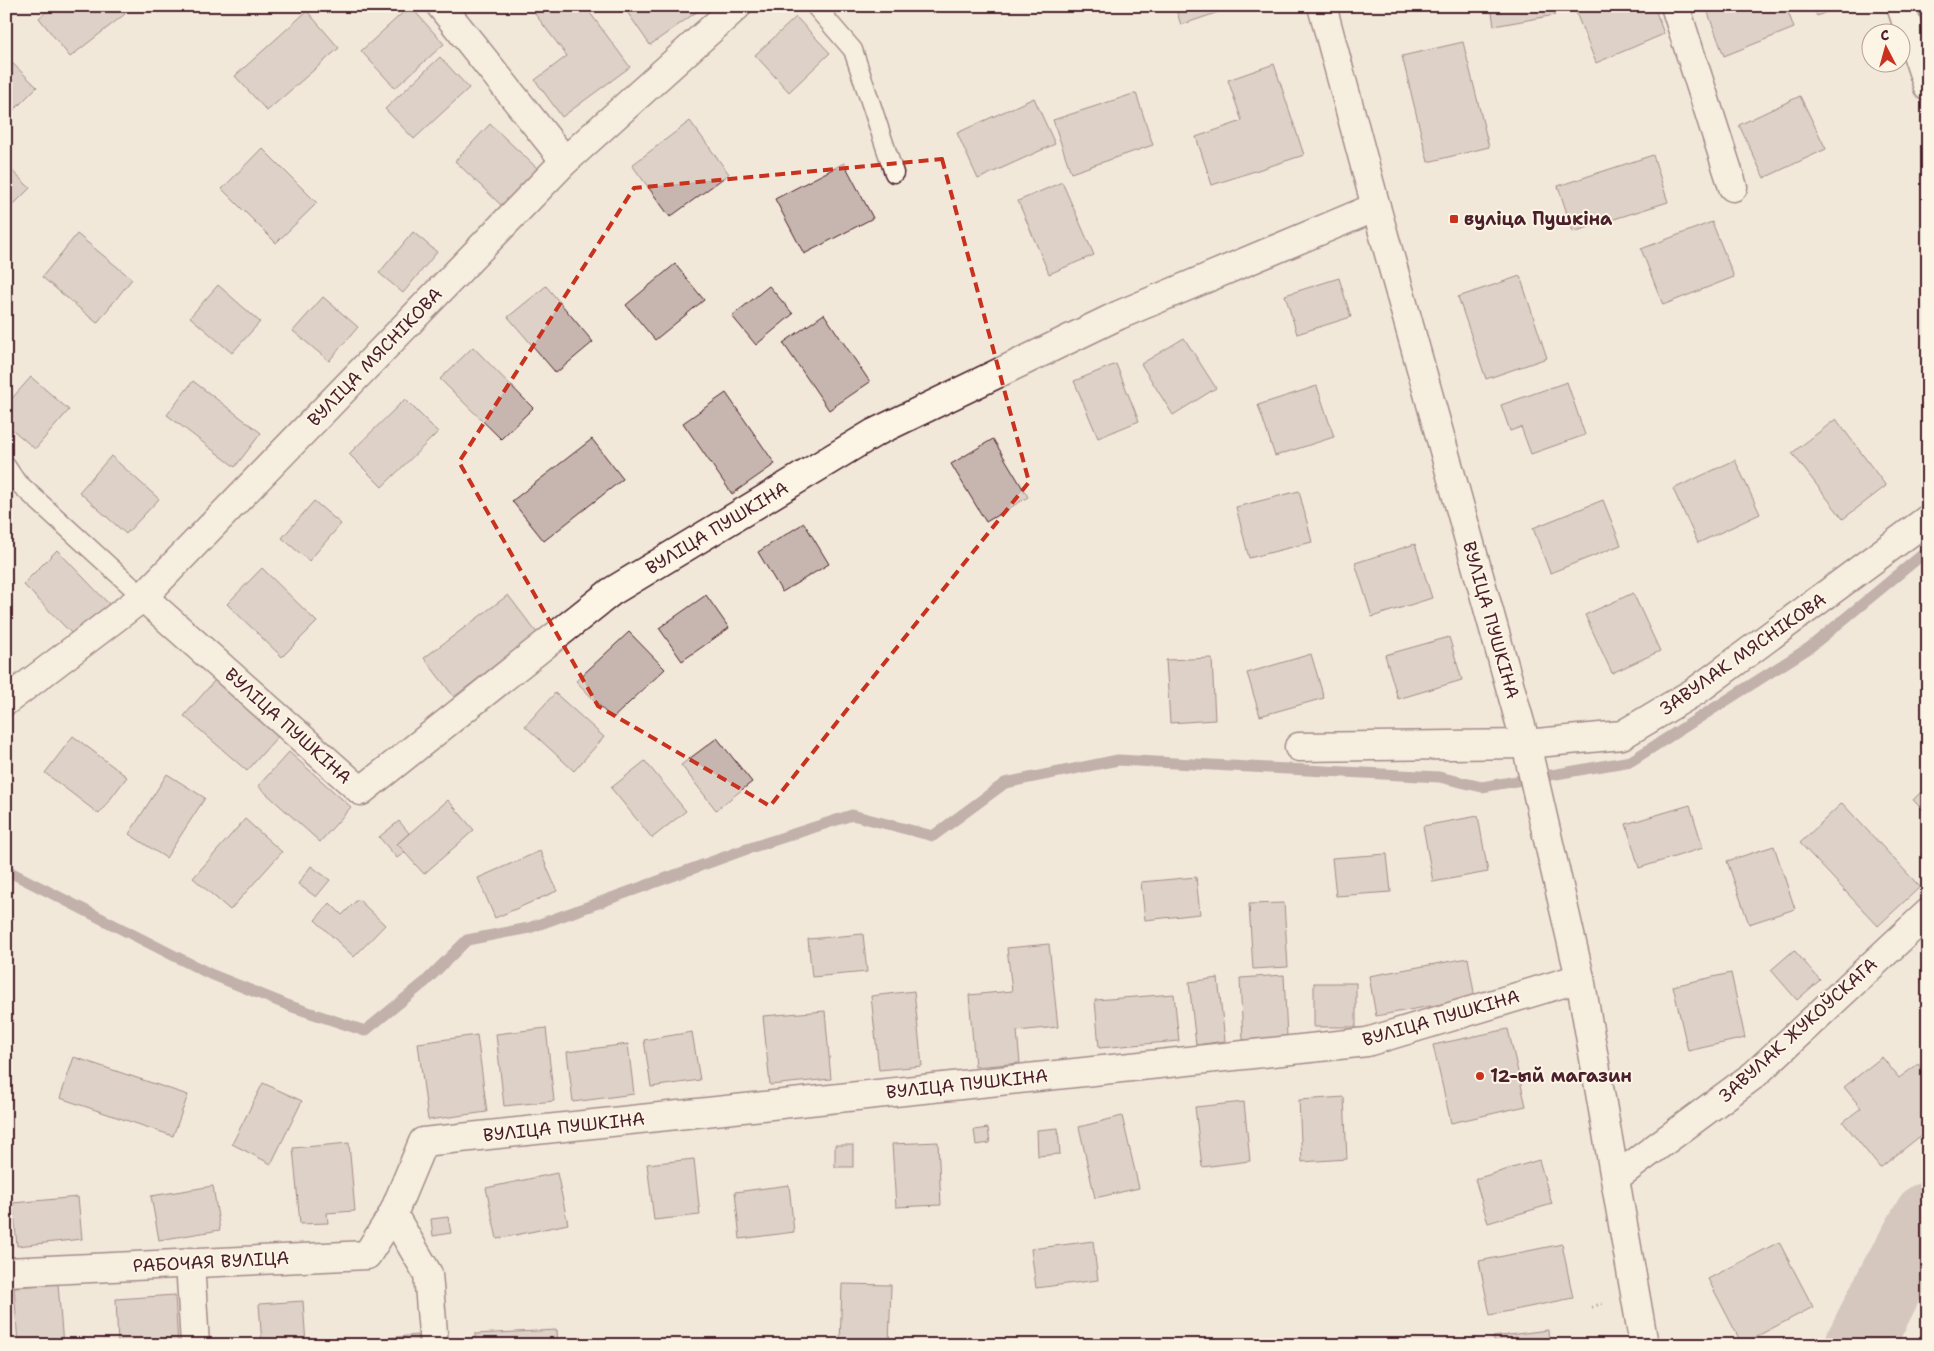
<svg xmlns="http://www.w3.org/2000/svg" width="1934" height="1351" font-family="'Shantell Sans',sans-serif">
  <rect width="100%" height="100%" fill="#f1e8da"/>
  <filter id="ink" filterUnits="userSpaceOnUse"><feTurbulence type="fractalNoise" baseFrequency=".02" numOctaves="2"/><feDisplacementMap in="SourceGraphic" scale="10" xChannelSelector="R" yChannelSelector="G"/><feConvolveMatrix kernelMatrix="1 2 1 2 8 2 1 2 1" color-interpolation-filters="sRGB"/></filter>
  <g filter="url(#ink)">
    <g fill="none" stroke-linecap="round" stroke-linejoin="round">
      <polyline stroke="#8b6d6f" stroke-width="11" points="6,870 208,973 290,1006 365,1031 425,982 467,940 529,928 744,850 852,815 933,836 1005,783 1118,760 1439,777 1482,787 1631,761 1809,648 1928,550"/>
      <polyline stroke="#b6a19c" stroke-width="68" points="1859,1345 1895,1274 1928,1216"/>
    </g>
    <g fill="#c7b6af" stroke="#4a1f2b">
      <polygon points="53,6 120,6 125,14 70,57 39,18"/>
      <polygon points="410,6 444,44 395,88 361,51"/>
      <polygon points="545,6 585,6 630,67 562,117 535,80 567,56 535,14"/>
      <polygon points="623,6 695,6 698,11 650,45"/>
      <polygon points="1175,6 1236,6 1181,25"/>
      <polygon points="1491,6 1553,6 1555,15 1494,26"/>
      <polygon points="1585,6 1654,6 1664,34 1596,63 1575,10"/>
      <polygon points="1726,6 1786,6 1794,28 1724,56 1708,13"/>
      <polygon points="1812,6 1841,6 1817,16"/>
      <polygon points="307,11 339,48 267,111 235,76"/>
      <polygon points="796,17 830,53 789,92 755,55"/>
      <polygon points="1463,42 1489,147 1428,162 1402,56"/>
      <polygon points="6,57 37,87 6,118"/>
      <polygon points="440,57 469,88 414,139 385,109"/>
      <polygon points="1274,64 1304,155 1212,185 1196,137 1242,121 1228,80"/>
      <polygon points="1136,93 1153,145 1071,173 1053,120"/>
      <polygon points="1800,96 1826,149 1764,178 1739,125"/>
      <polygon points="1034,98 1055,144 978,179 957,133"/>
      <polygon points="690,121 729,174 670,217 632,165"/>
      <polygon points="490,124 539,170 504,208 455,161"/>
      <polygon points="262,148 317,203 276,243 222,189"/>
      <polygon points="1653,155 1668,202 1573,232 1558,186"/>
      <polygon points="844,163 873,218 804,254 775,199"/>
      <polygon points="6,165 30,188 6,212"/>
      <polygon points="1062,182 1094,255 1049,274 1018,201"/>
      <polygon points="1712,222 1734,277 1663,305 1641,249"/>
      <polygon points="413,232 437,252 403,293 379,273"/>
      <polygon points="77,234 132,279 97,323 42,277"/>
      <polygon points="675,264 704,300 655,340 626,305"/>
      <polygon points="1520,276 1547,358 1486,379 1458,297"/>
      <polygon points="1339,278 1351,317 1297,334 1285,295"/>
      <polygon points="218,285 260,322 232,353 190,317"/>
      <polygon points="546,286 593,342 556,373 508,317"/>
      <polygon points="769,286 793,314 756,345 732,316"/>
      <polygon points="323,297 358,327 329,361 293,331"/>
      <polygon points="824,314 870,382 829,410 783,343"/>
      <polygon points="1184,338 1216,388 1173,415 1141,364"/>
      <polygon points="473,347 533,408 501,439 440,379"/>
      <polygon points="1116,364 1139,421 1098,438 1074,381"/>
      <polygon points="31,377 69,410 35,449 6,424 6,405"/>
      <polygon points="193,381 261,433 235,467 167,415"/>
      <polygon points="1567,382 1585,435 1531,454 1521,427 1510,431 1501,405"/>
      <polygon points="1317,386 1334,437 1275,456 1258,405"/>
      <polygon points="726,393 775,464 732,494 683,423"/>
      <polygon points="405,399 438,432 382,487 349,454"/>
      <polygon points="1836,419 1886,486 1843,519 1792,453"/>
      <polygon points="592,439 623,479 544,541 512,501"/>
      <polygon points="993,439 1028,497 986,522 951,464"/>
      <polygon points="111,456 159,499 126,534 79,492"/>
      <polygon points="1735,460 1760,514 1698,543 1673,489"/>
      <polygon points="1299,491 1312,542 1249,558 1236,507"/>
      <polygon points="1603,500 1621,545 1550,573 1533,528"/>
      <polygon points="314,501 341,524 309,561 282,538"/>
      <polygon points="804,523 829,564 782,592 758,552"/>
      <polygon points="1415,544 1432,598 1372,617 1355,563"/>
      <polygon points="57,550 110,605 76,638 23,584"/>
      <polygon points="262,568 317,622 282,657 227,604"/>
      <polygon points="1633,593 1660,651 1612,673 1585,615"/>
      <polygon points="508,595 537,633 454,697 424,658"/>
      <polygon points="706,595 729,628 682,661 659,628"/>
      <polygon points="629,632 665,669 612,719 576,681"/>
      <polygon points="1449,637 1462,680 1398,699 1385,655"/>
      <polygon points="1311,654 1324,698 1260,716 1247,673"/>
      <polygon points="1212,658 1215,720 1170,723 1166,660"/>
      <polygon points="215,680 278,736 247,771 184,716"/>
      <polygon points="555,693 604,737 574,771 525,726"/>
      <polygon points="73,736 127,777 99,814 45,773"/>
      <polygon points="717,738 752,782 716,810 681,765"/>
      <polygon points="289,752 351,807 320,842 258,786"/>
      <polygon points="645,761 686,811 652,838 611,788"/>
      <polygon points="167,774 205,798 166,858 129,834"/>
      <polygon points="1928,785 1928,815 1913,800"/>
      <polygon points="448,800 474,830 424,874 397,844"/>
      <polygon points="1842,803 1920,887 1878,926 1800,843"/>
      <polygon points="1690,805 1703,848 1639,868 1626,824"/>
      <polygon points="1478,816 1488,872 1433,882 1423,826"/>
      <polygon points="245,819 282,852 230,910 193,878"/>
      <polygon points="399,821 409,833 397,844 405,852 397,858 379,837"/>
      <polygon points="1774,846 1795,909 1749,924 1727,861"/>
      <polygon points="540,851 557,891 495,918 478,878"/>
      <polygon points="1387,854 1391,892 1336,896 1332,858"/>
      <polygon points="311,866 330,880 316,897 298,884"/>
      <polygon points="1196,877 1200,914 1145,920 1141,882"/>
      <polygon points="358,899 385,925 354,957 315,920 330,903 342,915"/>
      <polygon points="1284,903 1288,967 1253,969 1249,904"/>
      <polygon points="863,934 867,972 812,977 808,939"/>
      <polygon points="1049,944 1058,1027 1017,1031 1020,1063 975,1067 969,995 1012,991 1007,948"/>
      <polygon points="1794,950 1820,980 1797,1000 1771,970"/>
      <polygon points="1468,958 1475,998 1376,1016 1369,976"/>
      <polygon points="1731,973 1745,1038 1688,1051 1673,986"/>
      <polygon points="1284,975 1287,1037 1243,1040 1240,978"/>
      <polygon points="1218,978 1225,1041 1196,1045 1189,982"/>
      <rect x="1314" y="983" width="42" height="44"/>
      <polygon points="914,991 922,1066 879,1070 871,996"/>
      <polygon points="1174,994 1179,1041 1099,1048 1095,1000"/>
      <polygon points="825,1011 831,1079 770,1085 763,1016"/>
      <polygon points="546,1028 554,1101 504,1106 496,1034"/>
      <polygon points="1508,1029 1526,1106 1451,1123 1433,1045"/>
      <polygon points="692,1032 700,1080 651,1087 644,1040"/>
      <polygon points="477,1035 487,1112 428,1120 418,1043"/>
      <polygon points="628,1044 634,1094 573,1102 567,1052"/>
      <polygon points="74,1057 188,1095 173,1136 60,1098"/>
      <polygon points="1882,1057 1899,1078 1918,1064 1928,1076 1928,1130 1880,1168 1843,1122 1861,1108 1844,1087"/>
      <polygon points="263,1083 302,1101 271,1164 232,1144"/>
      <polygon points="1344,1097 1347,1159 1302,1162 1299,1100"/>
      <polygon points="1244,1102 1250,1161 1202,1167 1195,1107"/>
      <polygon points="1122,1116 1139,1188 1095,1198 1079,1127"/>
      <polygon points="988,1128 990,1143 976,1145 974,1130"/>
      <polygon points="1058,1128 1060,1154 1038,1156 1037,1130"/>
      <polygon points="938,1142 941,1205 896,1207 892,1144"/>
      <polygon points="349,1143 355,1211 327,1213 328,1223 300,1224 293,1148"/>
      <rect x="835" y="1145" width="18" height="22"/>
      <polygon points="694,1159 700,1215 654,1220 647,1164"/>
      <polygon points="1539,1160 1552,1204 1488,1223 1475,1179"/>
      <polygon points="557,1173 568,1224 497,1239 486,1188"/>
      <polygon points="789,1185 794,1232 740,1239 735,1192"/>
      <polygon points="213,1186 220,1230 159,1240 151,1196"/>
      <polygon points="78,1197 82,1239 17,1246 13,1203"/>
      <polygon points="448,1217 451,1233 433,1236 431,1219"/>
      <polygon points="1093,1241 1098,1280 1036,1288 1031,1249"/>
      <polygon points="1779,1242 1813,1307 1742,1344 1708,1279"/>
      <polygon points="1562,1244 1573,1298 1490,1315 1479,1261"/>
      <polygon points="58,1284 63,1345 18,1345 14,1287"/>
      <polygon points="842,1284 891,1285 889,1345 840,1345"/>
      <polygon points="175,1295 178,1345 118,1345 116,1299"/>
      <polygon points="303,1301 306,1345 262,1345 259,1304"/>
      <polygon points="557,1330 558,1345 475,1345 475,1334"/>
      <polygon points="1548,1330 1549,1345 1494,1345 1493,1337"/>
      <polygon points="417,1335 419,1345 337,1345 337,1343"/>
    </g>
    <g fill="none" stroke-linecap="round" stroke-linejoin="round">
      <g stroke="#4a1f2b" stroke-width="21">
        <g id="lane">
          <polyline points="815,6 853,50 894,173"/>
          <polyline points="6,466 16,481 143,597"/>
        </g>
      </g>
      <g stroke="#4a1f2b" stroke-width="31">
        <g id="street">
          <polyline points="441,6 565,161"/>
          <polyline points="1675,6 1733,187"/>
          <polyline points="1901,6 1928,87"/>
          <polyline points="143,597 361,791 611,592 874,433 1119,315 1376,207"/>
          <polyline points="6,701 143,597 565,161 737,6"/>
          <polyline points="1299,747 1526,744 1622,735 1696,691 1928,519"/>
          <polyline points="1616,1177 1754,1075 1928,913"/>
          <polyline points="393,1214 428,1274 434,1345"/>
          <polyline points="190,1262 195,1345"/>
          <polyline points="6,1272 367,1255 393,1214 423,1142 1367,1042 1580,978"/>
        </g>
      </g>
      <g stroke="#4a1f2b" stroke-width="31">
        <polyline id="secondary" points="1322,6 1376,207 1526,744 1580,978 1644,1345"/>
      </g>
      <polyline stroke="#4a1f2b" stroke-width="3" stroke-dasharray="1 4" stroke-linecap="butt" points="1592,1307 1603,1303"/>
      <use href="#lane" stroke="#fcf5e5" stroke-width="18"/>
      <use href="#street" stroke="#fcf5e5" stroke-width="28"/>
      <use href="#secondary" stroke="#fcf5e5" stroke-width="28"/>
    </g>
  </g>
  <path d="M0 0H1934V1351H0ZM 942,159 L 1029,482 L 770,806 L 598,706 L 459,462 L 634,188 Z" fill="#f1e8da" fill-opacity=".55" fill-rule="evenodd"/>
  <path fill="none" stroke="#c8321e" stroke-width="4" stroke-dasharray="10 6" stroke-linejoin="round" d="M 942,159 L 1029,482 L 770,806 L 598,706 L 459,462 L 634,188 Z"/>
  <g fill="#c8321e" stroke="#fcf5e5" stroke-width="2">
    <rect x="1449" y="214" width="10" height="10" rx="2.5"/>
    <circle cx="1480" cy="1076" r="5"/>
  </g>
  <g text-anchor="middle" stroke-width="4" stroke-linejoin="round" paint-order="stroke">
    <g font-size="18" font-weight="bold" fill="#4a1f2b" stroke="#fcf5e5" text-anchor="start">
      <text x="1464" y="225">вуліца Пушкіна</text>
      <text x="1490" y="1082">12-ый магазин</text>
    </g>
    <g font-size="18" fill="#4a1f2b" stroke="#fcf5e5">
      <text transform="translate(375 357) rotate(-46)" y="6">ВУЛІЦА МЯСНІКОВА</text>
      <text transform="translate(717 528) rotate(-31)" y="6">ВУЛІЦА ПУШКІНА</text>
      <text transform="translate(1491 620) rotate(74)" y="6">ВУЛІЦА ПУШКІНА</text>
      <text transform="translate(1743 654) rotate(-35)" y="6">ЗАВУЛАК МЯСНІКОВА</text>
      <text transform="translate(288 726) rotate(42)" y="6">ВУЛІЦА ПУШКІНА</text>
      <text transform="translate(1441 1018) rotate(-16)" y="6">ВУЛІЦА ПУШКІНА</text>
      <text transform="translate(1798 1030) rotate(-42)" y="6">ЗАВУЛАК ЖУКОЎСКАГА</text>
      <text transform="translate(967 1084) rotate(-6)" y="6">ВУЛІЦА ПУШКІНА</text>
      <text transform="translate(564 1127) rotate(-6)" y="6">ВУЛІЦА ПУШКІНА</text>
      <text transform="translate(211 1262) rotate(-3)" y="6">РАБОЧАЯ ВУЛІЦА</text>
    </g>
  </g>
  <rect width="1934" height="1351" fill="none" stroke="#fcf5e5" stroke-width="25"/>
  <rect x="12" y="12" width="1909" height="1326" fill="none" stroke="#4a1f2b" stroke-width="2" filter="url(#ink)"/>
  <g transform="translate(1886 48) rotate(354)"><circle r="24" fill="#fcf5e5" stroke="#b59f9b"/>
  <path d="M0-4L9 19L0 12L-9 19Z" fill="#c8321e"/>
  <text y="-8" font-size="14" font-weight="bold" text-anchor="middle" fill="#4a1f2b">С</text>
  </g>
</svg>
